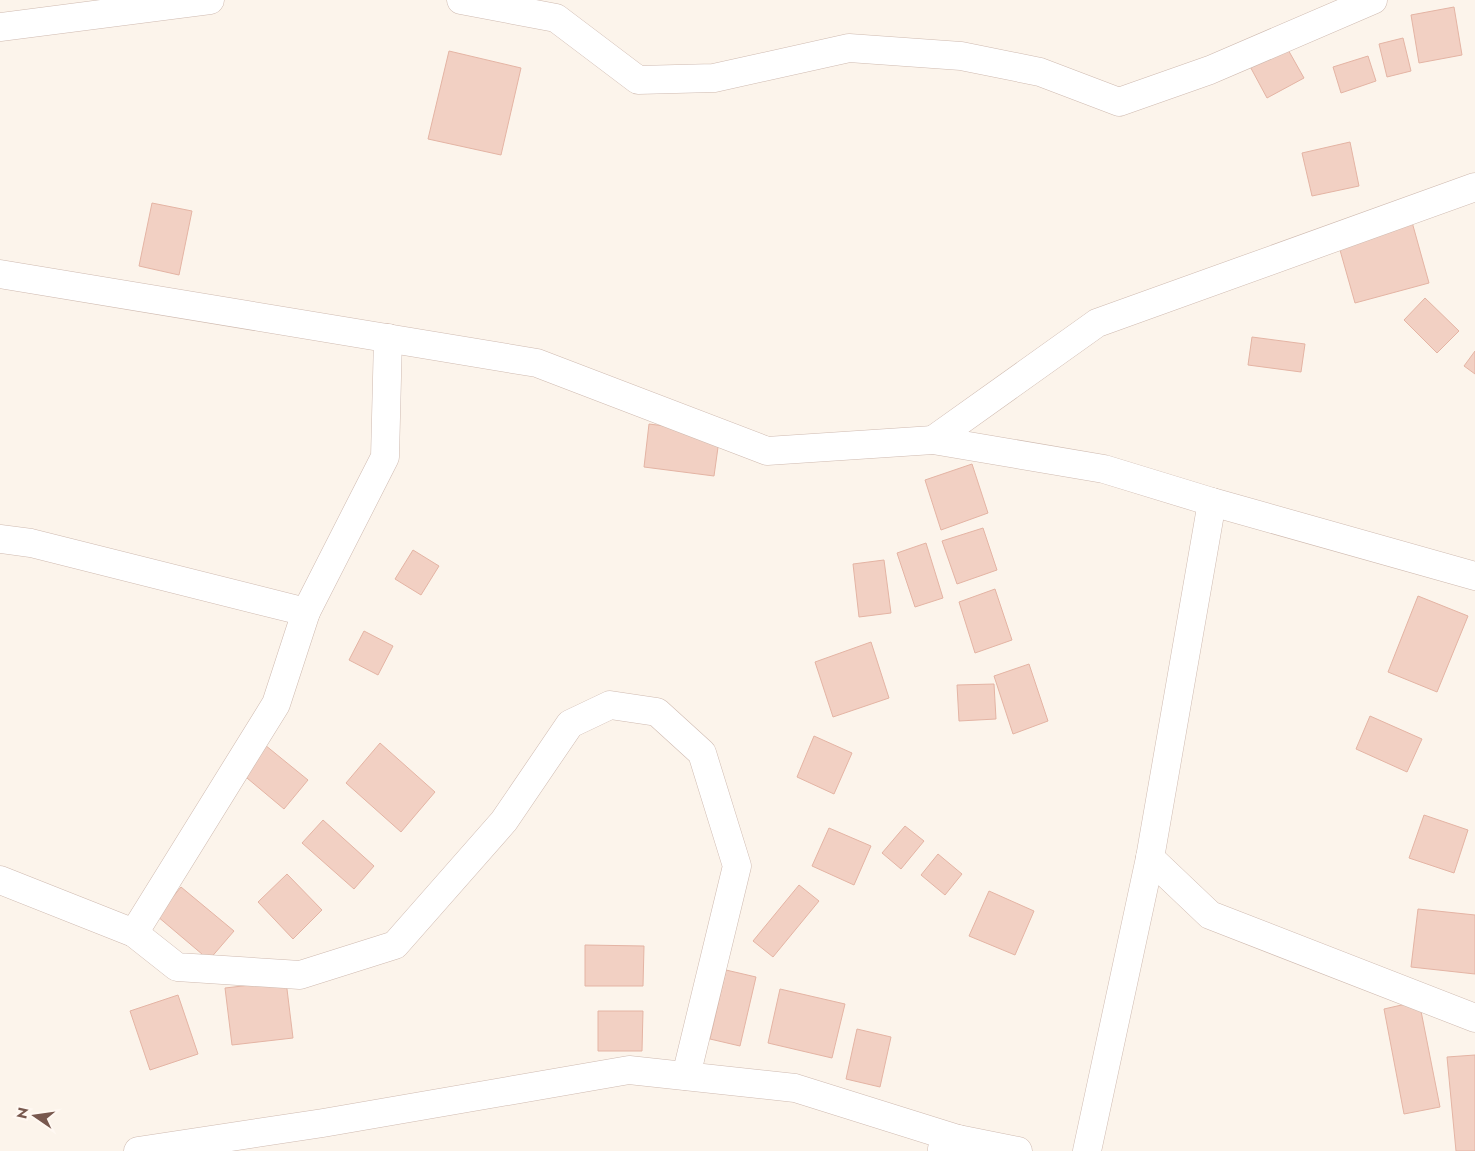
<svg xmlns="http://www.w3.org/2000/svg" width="1475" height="1151" font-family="Jost,sans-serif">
  <rect width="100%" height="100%" fill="#fcf4eb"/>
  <g fill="#f2d0c3" stroke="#e4b4a4">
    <polygon points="1454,7 1462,55 1419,63 1411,15"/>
    <polygon points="1403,38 1411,71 1387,77 1379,44"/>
    <polygon points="1282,39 1304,78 1267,98 1246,59"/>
    <polygon points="449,51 521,68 501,155 428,139"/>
    <polygon points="1368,56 1376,81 1341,93 1333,67"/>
    <polygon points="1350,142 1359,186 1312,196 1302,153"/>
    <polygon points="152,203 192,211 179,275 139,266"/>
    <polygon points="1412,222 1429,283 1355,303 1338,243"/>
    <polygon points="1425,298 1459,331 1437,353 1404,320"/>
    <polygon points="1252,337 1305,344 1301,372 1248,365"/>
    <polygon points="1475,351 1475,374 1464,366"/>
    <polygon points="649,424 720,433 714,476 644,467"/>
    <polygon points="972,464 988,513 941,530 925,480"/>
    <polygon points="983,528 997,570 957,584 942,541"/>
    <polygon points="926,543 943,598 915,607 897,553"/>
    <polygon points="413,550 439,566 421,595 395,579"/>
    <polygon points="884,560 891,613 859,617 853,564"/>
    <polygon points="995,589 1012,640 975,653 959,602"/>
    <polygon points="1418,596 1468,616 1437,692 1388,672"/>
    <polygon points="364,631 393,646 378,675 349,660"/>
    <polygon points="871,642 889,698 833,717 815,662"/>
    <polygon points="1029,664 1048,721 1013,734 994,676"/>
    <polygon points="994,684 996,719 959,721 957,685"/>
    <polygon points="1370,716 1422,739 1407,772 1356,749"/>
    <polygon points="814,736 852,753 834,794 797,777"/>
    <polygon points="380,743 435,792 401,832 346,783"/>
    <polygon points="265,745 308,780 284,809 241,773"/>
    <polygon points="1424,815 1468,830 1454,873 1409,858"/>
    <polygon points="323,820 374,866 354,889 302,843"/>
    <polygon points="905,826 924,841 901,869 882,853"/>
    <polygon points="829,828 871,846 854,885 812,866"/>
    <polygon points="938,854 962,874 945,895 921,875"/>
    <polygon points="287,874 322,910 293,939 258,902"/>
    <polygon points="799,885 819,901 773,957 753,941"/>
    <polygon points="181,887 234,931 209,960 157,916"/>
    <polygon points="989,891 1034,911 1015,955 969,936"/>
    <polygon points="1418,909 1475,915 1475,974 1411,967"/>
    <polygon points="585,945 644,946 643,986 585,986"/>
    <polygon points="726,970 756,977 740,1046 710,1039"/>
    <polygon points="286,981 293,1038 232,1045 225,988"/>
    <polygon points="780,989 845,1004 832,1058 768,1043"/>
    <polygon points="178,995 198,1054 150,1070 130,1011"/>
    <polygon points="1419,1001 1440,1107 1404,1114 1384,1009"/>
    <polygon points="598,1011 643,1011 642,1051 598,1051"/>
    <polygon points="857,1029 891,1037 880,1087 846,1079"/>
    <polygon points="1475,1055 1475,1151 1456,1151 1447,1057"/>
  </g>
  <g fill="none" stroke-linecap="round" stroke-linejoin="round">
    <g stroke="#cfbab0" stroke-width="29">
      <g id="minor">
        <polyline points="461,0 556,18 638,80 714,78 849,48 961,56 1040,72 1119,102 1210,70 1373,0"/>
        <polyline points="0,27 210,0"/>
        <polyline points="0,274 537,363 767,451 933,440 1104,469 1212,502 1475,576"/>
        <polyline points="933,440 1097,323 1475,187"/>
        <polyline points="0,539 31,543 306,612"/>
        <polyline points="1150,858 1210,915 1475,1018"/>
        <polyline points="0,880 134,933 177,967 300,975 395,945 504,821 570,724 610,705 657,712 702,753 737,866 686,1076"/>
        <polyline points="134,933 276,704 306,612 385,457 388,338"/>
        <polyline points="942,1149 958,1139 1018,1151"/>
        <polyline points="138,1151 323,1123 629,1070 795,1088 958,1139"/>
        <polyline points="1087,1151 1150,858 1212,502"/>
      </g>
    </g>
    <use href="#minor" stroke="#fff" stroke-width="28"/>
  </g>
  <g transform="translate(35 1116) rotate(283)" stroke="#fff8f2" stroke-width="4" paint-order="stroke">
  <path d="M0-4L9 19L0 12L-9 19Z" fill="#78584e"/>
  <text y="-8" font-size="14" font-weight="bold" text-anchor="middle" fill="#78584e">N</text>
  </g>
</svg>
